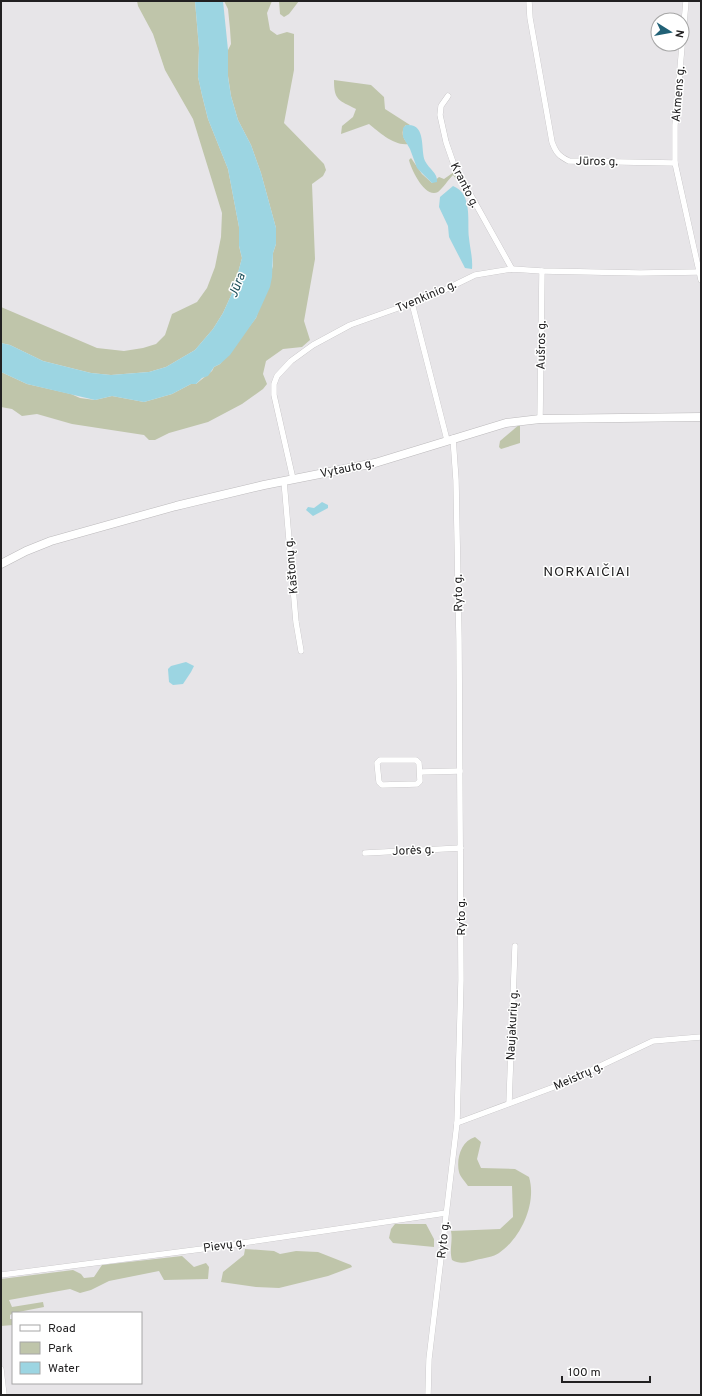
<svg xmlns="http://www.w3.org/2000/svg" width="702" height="1396" font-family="Overpass,sans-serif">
  <rect width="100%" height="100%" fill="#e7e5e8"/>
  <g fill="#bfc5aa">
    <polygon points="137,1 195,1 199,48 198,77 202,95 208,119 228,169 239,227 239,246 242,258 233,291 223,313 213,329 195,350 166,367 149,372 111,375 91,373 43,361 10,345 1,343 1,307 97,348 124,351 143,348 156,344 165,335 172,314 197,302 207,288 215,267 221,237 222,213 193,119 165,70 153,34 138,6"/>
    <polygon points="224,1 272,1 267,13 270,30 277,35 287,32 294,34 294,70 284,123 324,164 326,170 323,176 312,184 315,259 304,321 310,340 302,347 283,349 266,361 263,374 267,384 263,389 242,404 208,422 169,433 155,440 149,440 144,435 72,424 37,414 22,416 12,409 1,407 1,372 27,384 71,394 80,398 95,400 112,396 144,402 172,394 191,384 196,384 212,371 214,367 220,364 256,318 273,266 273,253 276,244 276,228 261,173 251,145 238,120 231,96 228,76 228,50 231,44 230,29 228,9"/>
    <polygon points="279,1 299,1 289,14 284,17 280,14"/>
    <path d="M 334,80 L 371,85 L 384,97 L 385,109 L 410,125 L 406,125 C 400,131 403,139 408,144 C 394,146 379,132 369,124 L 341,134 L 342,126 L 353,117 L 356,109 C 339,100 334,101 334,80 Z"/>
    <path d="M 411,158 L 422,174 L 432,183 L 439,177 L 444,179 L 454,172 L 461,185 L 453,175 C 448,180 443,188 438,192 C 425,199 411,169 409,160 Z"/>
    <polygon points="520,424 520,443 501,449 499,447 500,441"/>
    <path d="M 475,1137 L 481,1142 L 477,1159 L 481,1168 L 515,1169 L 529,1177 C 537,1203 521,1238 499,1253 C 494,1257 483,1258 476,1260 C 468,1262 460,1265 452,1260 C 449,1250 453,1241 451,1231 L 500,1229 L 513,1217 L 512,1186 L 468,1186 C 465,1181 460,1177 459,1172 C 456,1159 461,1141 475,1137 Z"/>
    <polygon points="395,1224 426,1224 434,1239 434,1247 393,1243 389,1238 391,1229"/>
    <polygon points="245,1249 274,1251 280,1254 296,1251 318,1252 351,1265 352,1267 328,1276 279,1288 256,1287 221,1282 223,1272 244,1255"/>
    <polygon points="182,1256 194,1267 206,1263 209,1267 208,1279 164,1280 159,1271 109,1281 91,1290 80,1293 70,1289 9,1300 12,1307 43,1302 44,1307 13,1313 10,1315 10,1319 13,1319 13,1325 1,1326 1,1279 73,1270 81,1274 84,1278 94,1277 102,1265"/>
  </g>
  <g fill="#9cd5e2">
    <polygon points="195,1 223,1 228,50 228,77 231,96 238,120 251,145 261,173 276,228 276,244 273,253 272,277 270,287 256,318 230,355 220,364 214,367 208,376 202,378 196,384 191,384 172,394 144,402 112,396 95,400 27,384 1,372 1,343 10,345 43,361 91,373 111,375 149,372 166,367 195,350 213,329 223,313 233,291 242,258 239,246 239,227 228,169 208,119 202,95 198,77 199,48"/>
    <path d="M 406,125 C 427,123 420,149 425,161 C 429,169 438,173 437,182 L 432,183 L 417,168 L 410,149 L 403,137 L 403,128 Z"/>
    <path d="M 453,186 C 473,194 467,221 469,238 C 470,248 473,259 472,269 L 465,268 L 449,237 L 448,226 L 439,207 L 440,197 Z"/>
    <polygon points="322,502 328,505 328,508 313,516 306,510 308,507 314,508"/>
    <polygon points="186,662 194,666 191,672 183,684 173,685 169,682 168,669 171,666"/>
  </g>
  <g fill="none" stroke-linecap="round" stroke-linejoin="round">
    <g stroke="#bcbabc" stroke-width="6">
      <g id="minor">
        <path d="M 529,1 L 530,18 L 552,142 C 556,153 559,156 569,161 L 675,163"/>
        <polyline points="686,1 675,125 675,163 701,280"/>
        <polyline points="448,96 441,106 440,115 446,142 454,165 512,269"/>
        <polyline points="412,303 447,440"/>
        <polyline points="540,419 542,271"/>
        <polyline points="293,479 274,395 274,384 277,376 291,361 313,345 350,325 432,296 475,275 512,269 542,271 640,273 699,272"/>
        <polyline points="284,481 296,622 301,651"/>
        <polygon points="380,760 416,760 419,763 420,781 417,784 382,785 379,782 377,763"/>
        <polyline points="420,772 460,771"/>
        <polyline points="365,853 461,848"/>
        <polyline points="509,1103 515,946"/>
        <polyline points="457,1123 562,1084 653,1041 701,1037"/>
        <polyline points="1,1275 202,1249 446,1213"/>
        <polyline points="1,1369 4,1395"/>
        <polyline points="428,1395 429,1359 457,1123 461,980 459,639 456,480 453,438"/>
      </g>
    </g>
    <g stroke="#bcbabc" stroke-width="9">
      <polyline id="secondary" points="1,564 26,551 51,541 176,506 264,485 375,463 506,423 540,419 701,417"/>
    </g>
    <use href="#minor" stroke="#fff" stroke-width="5.5"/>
    <use href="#secondary" stroke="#fff" stroke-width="8"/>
  </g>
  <g text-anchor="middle" stroke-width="3" stroke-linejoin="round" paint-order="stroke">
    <g font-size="12" fill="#212021" stroke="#fff">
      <text transform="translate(678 94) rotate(-85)" y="4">Akmens g.</text>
      <text transform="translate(597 161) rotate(1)" y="4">Jūros g.</text>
      <text transform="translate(465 185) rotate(63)" y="4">Kranto g.</text>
      <text transform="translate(426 296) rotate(-23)" y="4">Tvenkinio g.</text>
      <text transform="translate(541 345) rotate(-89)" y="4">Aušros g.</text>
      <text transform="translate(347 468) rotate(-12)" y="4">Vytauto g.</text>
      <text transform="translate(291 566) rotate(-95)" y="4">Kaštonų g.</text>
      <text transform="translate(458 593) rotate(-91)" y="4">Ryto g.</text>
      <text transform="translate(413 850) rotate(-3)" y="4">Jorės g.</text>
      <text transform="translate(461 917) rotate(-90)" y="4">Ryto g.</text>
      <text transform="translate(512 1025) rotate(-87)" y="4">Naujakurių g.</text>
      <text transform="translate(578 1076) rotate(-24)" y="4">Meistrų g.</text>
      <text transform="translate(443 1240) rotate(-84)" y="4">Ryto g.</text>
      <text transform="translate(224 1245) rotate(-8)" y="4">Pievų g.</text>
    </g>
    <g font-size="13" font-style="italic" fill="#1f505a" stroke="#fff">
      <text transform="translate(236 285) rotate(-69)" y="5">Jūra</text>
    </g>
    <g font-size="14" letter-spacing="1" fill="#212021" stroke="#fff">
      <text x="587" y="576">NORKAIČIAI</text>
    </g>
  </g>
  <rect width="702" height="1396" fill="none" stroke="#212021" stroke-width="4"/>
  <rect x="12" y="1312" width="130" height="72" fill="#ffffff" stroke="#a6a6a6"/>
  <rect x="20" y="1325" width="20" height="6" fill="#ffffff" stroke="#a6a6a6"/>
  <text x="48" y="1332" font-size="12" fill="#212021">Road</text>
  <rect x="20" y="1342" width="20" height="12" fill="#bfc5aa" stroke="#a6a6a6"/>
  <text x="48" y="1352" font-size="12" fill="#212021">Park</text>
  <rect x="20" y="1362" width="20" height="12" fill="#9cd5e2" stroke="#a6a6a6"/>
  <text x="48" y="1372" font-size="12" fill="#212021">Water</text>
  <g transform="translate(670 32) rotate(101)"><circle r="19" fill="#ffffff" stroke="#a6a6a6"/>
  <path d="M0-3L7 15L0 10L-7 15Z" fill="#216176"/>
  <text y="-6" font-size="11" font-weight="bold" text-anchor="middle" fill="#212021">N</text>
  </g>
  <path d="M562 1376v6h88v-6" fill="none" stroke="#212021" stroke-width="2"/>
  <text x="568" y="1376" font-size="12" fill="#212021" stroke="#ffffff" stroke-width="3" paint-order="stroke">100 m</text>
</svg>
